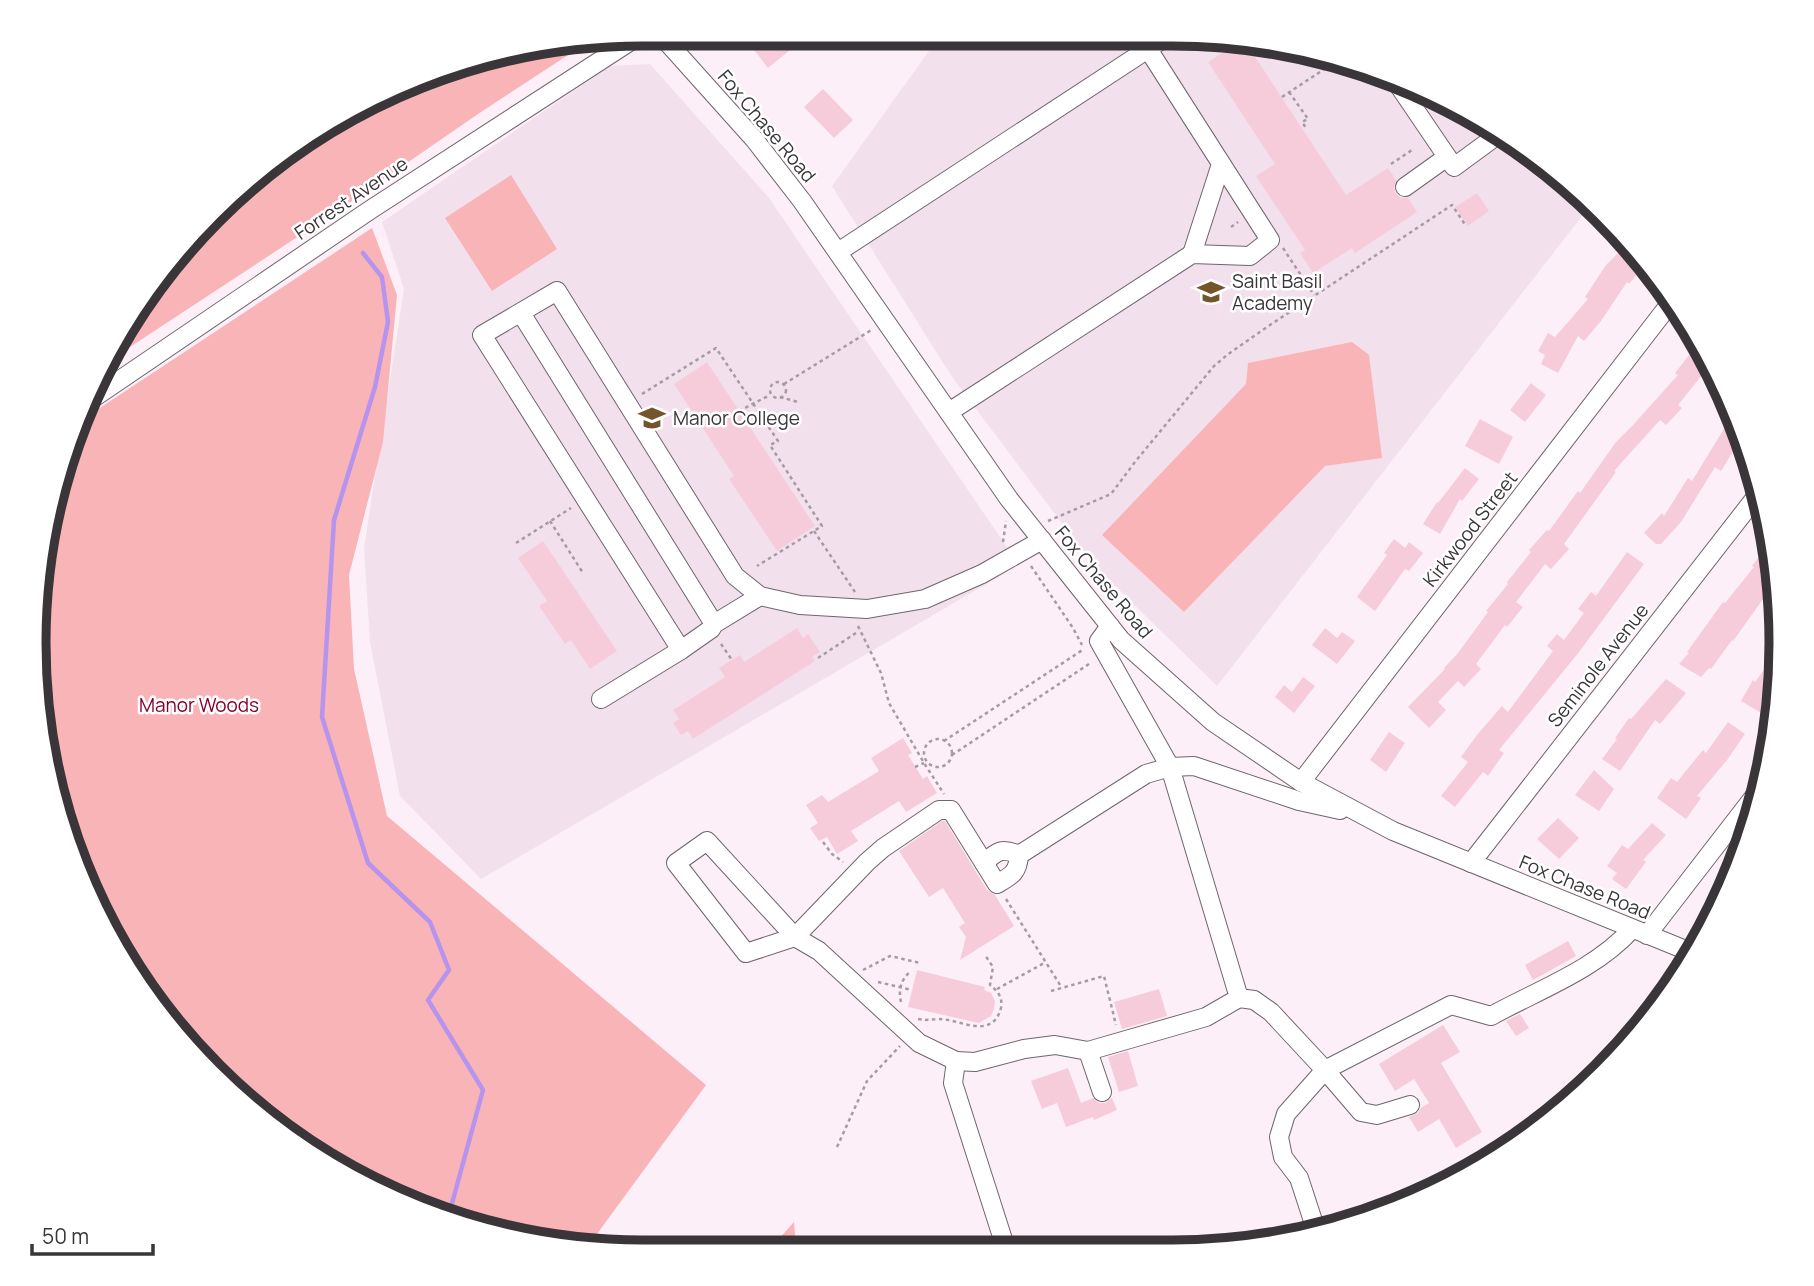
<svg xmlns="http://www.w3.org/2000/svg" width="1814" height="1286" font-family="Manrope,sans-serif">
  <rect width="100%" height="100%" fill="#fceff7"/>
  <g fill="#f3e0ed">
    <polygon points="942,33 1171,33 1290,45 1476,115 1589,207 1217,686 1091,562 952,377 832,186"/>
    <polygon points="650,64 769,198 1019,565 481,879 400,796 370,642 364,548 404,289 382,222 610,66"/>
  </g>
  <g fill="#f9b4b8">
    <polygon points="591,40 478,114 346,205 101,366 185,241 305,136 485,54"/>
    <polygon points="511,175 557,249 492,291 445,218"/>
    <polygon points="372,228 397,295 383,442 349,575 354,669 387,816 706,1085 586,1249 486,1232 374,1190 271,1126 184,1045 80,877 38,722 45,524 80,421"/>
    <polygon points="1352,342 1369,355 1382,458 1325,466 1184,612 1102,535 1246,384 1248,363"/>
    <polygon points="794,1222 796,1250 769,1250"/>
  </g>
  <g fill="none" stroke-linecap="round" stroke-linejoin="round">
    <polyline stroke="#b694ed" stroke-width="4.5" points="363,253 382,277 388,322 375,387 334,520 322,717 368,863 430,922 449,970 428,1000 483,1090 448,1218"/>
  </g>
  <g fill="#f7ccda">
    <polygon points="741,33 777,33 790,50 768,68"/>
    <polygon points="1242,40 1244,40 1346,195 1388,168 1396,180 1394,187 1395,193 1401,198 1408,198 1417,212 1355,253 1352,248 1313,273 1300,253 1305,250 1256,176 1275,164 1208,62"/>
    <polygon points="823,89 853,120 834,138 804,107"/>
    <polygon points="1477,193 1489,211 1468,226 1455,207"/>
    <polygon points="1619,252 1627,259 1633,252 1646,264 1629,284 1627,282 1601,321 1584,341 1578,336 1558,373 1541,364 1545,355 1538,351 1548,333 1555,337 1588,299 1585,297 1606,265"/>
    <polygon points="1693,350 1711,364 1678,405 1682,408 1666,425 1660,420 1614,471 1616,472 1564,544 1569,549 1551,569 1545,564 1516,602 1523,607 1507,627 1505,625 1476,664 1481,669 1464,687 1458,681 1438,702 1446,710 1429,728 1408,707 1445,669 1444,668 1458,653 1488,612 1486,611 1508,584 1507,582 1531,552 1529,550 1547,530 1549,531 1578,491 1580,493 1616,442 1632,426 1678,375 1675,373"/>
    <polygon points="707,362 815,526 777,551 729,479 734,476 674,384"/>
    <polygon points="1531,383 1546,395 1525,422 1510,410"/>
    <polygon points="1733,414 1743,435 1721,471 1715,467 1681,522 1661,544 1656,544 1644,533 1662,513 1664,516 1688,478 1692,481"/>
    <polygon points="1480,419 1513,437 1499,464 1465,446"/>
    <polygon points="1465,468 1479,479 1462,501 1460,499 1440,534 1423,524 1437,502 1438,503"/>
    <polygon points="1394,539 1405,548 1409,542 1423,553 1409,571 1405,569 1375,611 1357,597 1387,555 1384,553"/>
    <polygon points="543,541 617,651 590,669 571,640 565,644 539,606 547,601 518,558"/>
    <polygon points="1770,542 1776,564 1776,581 1733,641 1732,640 1711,669 1709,668 1701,677 1679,664 1689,653 1687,652 1723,602 1725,603 1754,567 1752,566"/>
    <polygon points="1627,552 1644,564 1579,652 1499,750 1504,753 1488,776 1483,772 1455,807 1441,796 1468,762 1461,757 1477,735 1502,706 1508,712 1553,651 1547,646 1557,634 1564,640 1584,613 1578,609 1591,592 1596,596"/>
    <polygon points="797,628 803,638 808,634 820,652 812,657 815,661 693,739 688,731 681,735 673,723 679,719 673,710 725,677 719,668 740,655 744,662"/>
    <polygon points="1325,628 1337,638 1342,632 1355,641 1337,664 1312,645"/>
    <polygon points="1778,651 1779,688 1763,714 1741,701 1753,680 1755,682"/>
    <polygon points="1303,677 1315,686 1294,713 1275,697 1284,685 1292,692"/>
    <polygon points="1666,679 1686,693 1660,724 1655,720 1620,771 1602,759 1617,739 1615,738 1629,718 1631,719"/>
    <polygon points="1728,722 1745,734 1727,760 1697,796 1701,798 1686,819 1657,798 1671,778 1677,782 1703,750 1706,753"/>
    <polygon points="1389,732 1405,743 1386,772 1370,760"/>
    <polygon points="903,738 912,753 908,755 923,779 927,776 937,793 906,812 899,801 851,831 858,841 837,854 827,837 819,841 810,828 818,823 806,805 822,795 828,802 879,771 871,758"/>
    <polygon points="1594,770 1614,789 1599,811 1575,795"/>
    <polygon points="1558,818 1579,838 1559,859 1537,839"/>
    <polygon points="942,821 945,821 987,890 995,895 1014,926 960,960 966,937 959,927 965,923 943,888 929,897 899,851"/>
    <polygon points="1652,823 1666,835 1643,860 1646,862 1626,889 1612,879 1617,873 1607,866 1622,845 1628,849"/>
    <polygon points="1568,941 1576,956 1533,980 1525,965"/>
    <polygon points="917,970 985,987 984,990 991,993 995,1001 994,1009 991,1016 979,1023 908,1007"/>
    <polygon points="1159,989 1167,1016 1122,1029 1114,1002"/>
    <polygon points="1520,1014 1529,1028 1516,1036 1506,1021"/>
    <polygon points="1443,1025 1460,1052 1441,1063 1482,1132 1456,1148 1439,1119 1418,1132 1409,1117 1418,1113 1421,1108 1429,1103 1414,1079 1395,1091 1379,1064"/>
    <polygon points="1128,1051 1138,1086 1119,1092 1108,1057"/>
    <polygon points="1068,1068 1081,1103 1093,1098 1099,1103 1105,1103 1112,1098 1117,1110 1094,1120 1093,1117 1066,1127 1057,1103 1042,1109 1031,1081"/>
  </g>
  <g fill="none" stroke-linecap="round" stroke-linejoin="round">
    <g stroke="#6f656c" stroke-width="20">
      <g id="minor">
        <polyline points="652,33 667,42 754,139 802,201 1009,499 1121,640 1213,722 1301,782 1393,831 1693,953"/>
        <polyline points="1148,49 1171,33"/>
        <polyline points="1399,86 1454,167 1499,134"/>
        <polyline points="1405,187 1447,157"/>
        <polyline points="838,252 1148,49 1270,240 1250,256 1192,254 949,412"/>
        <polyline points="1192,254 1221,164"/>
        <polyline points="521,313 714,624"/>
        <polyline points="86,403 370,210 643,33"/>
        <polyline points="760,596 714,624 711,629 681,650 482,335 557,291 735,576 760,596 800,605 867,609 925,599 982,574 1042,540"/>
        <polyline points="601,699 681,650"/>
        <polyline points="1301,782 1672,301"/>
        <path d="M 984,863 L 997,884 C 1011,876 1018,873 1019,855"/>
        <polyline points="1471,863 1759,493"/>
        <polyline points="1647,935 1763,785"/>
        <path d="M 1239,998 L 1254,1000 L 1271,1012 L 1325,1070 L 1451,1005 L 1491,1016 C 1538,990 1595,970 1632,929"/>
        <path d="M 1088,1051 L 1055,1045 L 1024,1049 L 975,1062 L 956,1061 L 919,1043 L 819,951 L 795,937 L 707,841 L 676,863 L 746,953 L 795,937 L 867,862 L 883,848 L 939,810 L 951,810 L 984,863 C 997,851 1002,847 1019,855 L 1146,774 L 1170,767 L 1194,766 L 1299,801 L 1340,810"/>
        <polyline points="956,1061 953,1083 1006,1249"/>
        <polyline points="1102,1092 1088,1051 1206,1017 1239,998 1170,767 1099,641 1110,626"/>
        <polyline points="1316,1230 1299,1178 1283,1157 1279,1137 1286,1114 1325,1070 1361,1112 1377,1115 1410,1105"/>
      </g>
    </g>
    <g stroke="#a59ca2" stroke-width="2.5" stroke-dasharray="3.5 3.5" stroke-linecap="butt">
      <polyline points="1289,92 1308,119 1302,122 1306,128"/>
      <polyline points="1282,97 1335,62"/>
      <polyline points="1391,164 1412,150"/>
      <polyline points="1231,227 1238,222"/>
      <polyline points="1283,248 1314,295"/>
      <circle cx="778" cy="390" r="8"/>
      <polyline points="784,384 873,329"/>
      <polyline points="642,394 716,348 778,441 770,445 822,526 757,566"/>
      <polyline points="780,397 798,402"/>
      <polyline points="739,411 770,395"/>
      <polyline points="550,521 583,573"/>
      <polyline points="1048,521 1111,494 1135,462 1214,366 1227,355 1267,327 1452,205 1466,226"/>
      <polyline points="814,531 855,592"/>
      <polyline points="1003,542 1006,521"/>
      <polyline points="516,543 571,508"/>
      <polyline points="1031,566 1073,628 1082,645"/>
      <polyline points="858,626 881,673 889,703 924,763 944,794"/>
      <polyline points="721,644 732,660"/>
      <polyline points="818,658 859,631"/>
      <circle cx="938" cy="753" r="14"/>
      <polyline points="944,741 1084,649"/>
      <polyline points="952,755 1092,662"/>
      <polyline points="915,767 924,763"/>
      <polyline points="823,842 832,854 843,862"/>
      <polyline points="1006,899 1062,988"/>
      <polyline points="863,970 890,956 920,963"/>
      <polyline points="878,982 912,990"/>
      <polyline points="997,989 1046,962"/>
      <polyline points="1051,991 1104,976 1116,1025"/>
      <path d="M 901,1002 C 898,990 901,979 911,971"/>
      <path d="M 918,1019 C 928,1021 931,1019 939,1019 C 960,1019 992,1041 1001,1008 C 1003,998 998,991 990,985 L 993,967 L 985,955"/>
      <polyline points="837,1147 867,1081 900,1046"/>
    </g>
    <use href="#minor" stroke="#fff" stroke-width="18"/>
  </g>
  <defs>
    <g id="school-bare" transform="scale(2.1)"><path d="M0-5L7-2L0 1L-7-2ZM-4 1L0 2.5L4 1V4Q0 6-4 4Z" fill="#74542a" stroke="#fff" stroke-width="2.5" paint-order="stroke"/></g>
  </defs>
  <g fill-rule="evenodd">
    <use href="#school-bare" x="1211" y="292"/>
    <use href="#school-bare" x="652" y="418"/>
  </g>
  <g text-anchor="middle" stroke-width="5" stroke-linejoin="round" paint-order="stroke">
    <g font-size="19" fill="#393538" stroke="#fff">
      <text transform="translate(767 126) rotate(50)" y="7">Fox Chase Road</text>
      <text transform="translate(351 198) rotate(-34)" y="7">Forrest Avenue</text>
      <text transform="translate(1470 529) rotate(-52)" y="7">Kirkwood Street</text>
      <text transform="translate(1104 582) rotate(50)" y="7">Fox Chase Road</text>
      <text transform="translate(1598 665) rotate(-52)" y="7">Seminole Avenue</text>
      <text transform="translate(1585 887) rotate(22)" y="7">Fox Chase Road</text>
    </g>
    <g font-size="19" fill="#393538" stroke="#fff" text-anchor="start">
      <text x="1232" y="288">Saint Basil<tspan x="1232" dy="22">Academy</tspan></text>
      <text x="673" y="425">Manor College</text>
    </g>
    <g font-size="19" fill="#880029" stroke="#fff">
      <text x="199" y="712">Manor Woods</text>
    </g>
  </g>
  <path d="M0 0H1814V1286H0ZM643 46H1172A597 597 0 0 1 1769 643V643A597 597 0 0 1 1172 1240H643A597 597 0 0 1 46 643V643A597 597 0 0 1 643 46Z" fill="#fff" fill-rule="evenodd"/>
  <path fill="none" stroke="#393538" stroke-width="9" d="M643 46H1172A597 597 0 0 1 1769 643V643A597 597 0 0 1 1172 1240H643A597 597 0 0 1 46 643V643A597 597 0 0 1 643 46Z"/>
  <path d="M32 1244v10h121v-10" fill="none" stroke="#393538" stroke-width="3.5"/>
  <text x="42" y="1244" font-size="21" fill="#393538" stroke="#ffffff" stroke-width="5" paint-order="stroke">50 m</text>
</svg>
